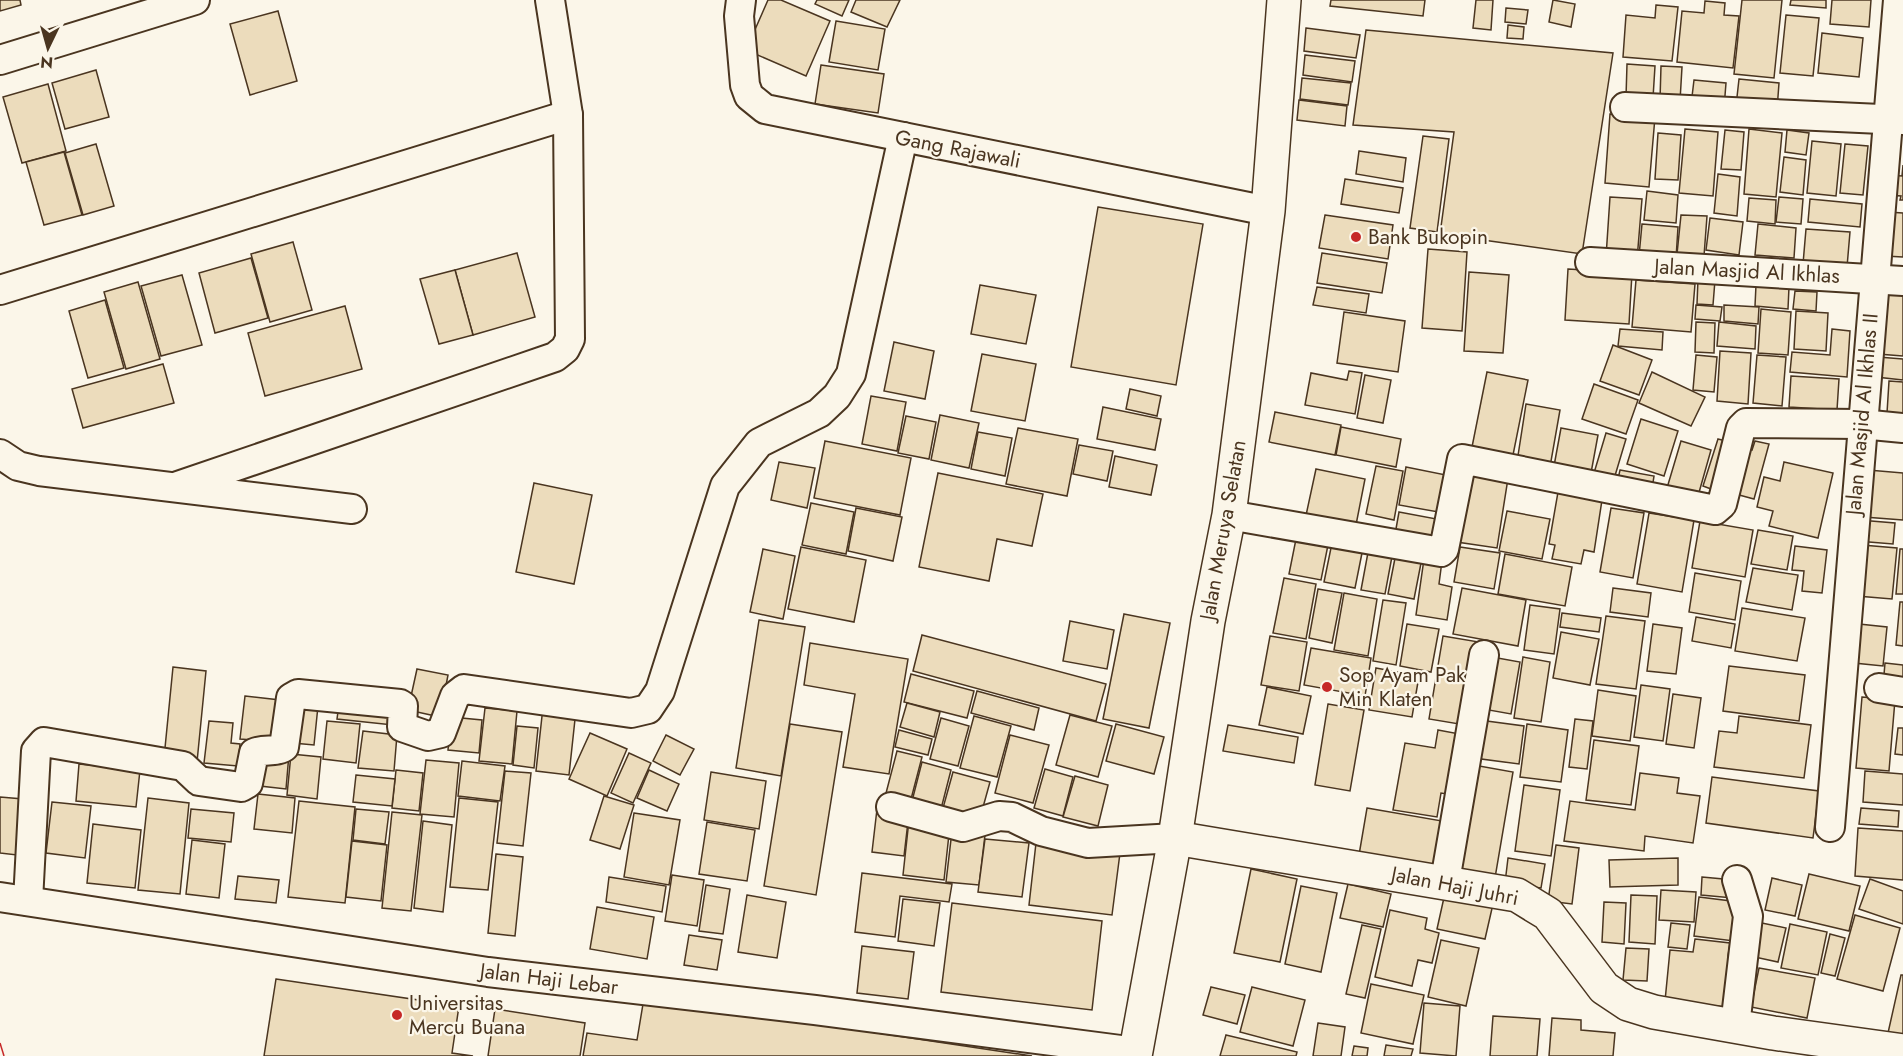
<svg xmlns="http://www.w3.org/2000/svg" width="1903" height="1056" font-family="Jost,sans-serif">
  <rect width="100%" height="100%" fill="#fbf6e9"/>
  <g fill="#ecdcbc" stroke="#4a3520" stroke-width="1.5">
    <polygon points="0,0 20,0 21,5 0,11"/>
    <polygon points="768,0 781,0 830,21 806,76 746,50"/>
    <polygon points="817,0 849,0 842,16 815,4"/>
    <polygon points="856,0 900,0 887,27 851,12"/>
    <polygon points="1331,0 1425,0 1423,16 1330,6"/>
    <polygon points="1476,0 1493,0 1491,30 1473,28"/>
    <polygon points="1553,0 1575,4 1571,27 1549,22"/>
    <polygon points="1742,0 1782,0 1774,78 1734,74"/>
    <polygon points="1791,0 1826,0 1826,8 1790,5"/>
    <polygon points="1832,0 1871,0 1869,27 1830,24"/>
    <polygon points="1705,1 1725,3 1724,15 1739,16 1733,68 1677,62 1682,11 1704,13"/>
    <polygon points="1656,5 1678,7 1672,61 1623,57 1626,15 1655,18"/>
    <polygon points="1506,8 1528,10 1526,24 1505,22"/>
    <polygon points="278,11 297,81 250,95 230,24"/>
    <polygon points="1786,15 1819,18 1813,76 1780,73"/>
    <polygon points="836,21 885,29 878,70 829,62"/>
    <polygon points="1508,25 1524,27 1523,39 1507,38"/>
    <polygon points="1306,28 1360,35 1356,58 1304,51"/>
    <polygon points="1366,30 1613,53 1582,254 1440,234 1454,132 1353,125"/>
    <polygon points="1822,33 1863,38 1859,77 1818,73"/>
    <polygon points="1305,55 1355,61 1352,82 1303,75"/>
    <polygon points="1627,64 1655,66 1653,98 1626,97"/>
    <polygon points="821,65 884,74 878,113 815,104"/>
    <polygon points="1661,66 1682,67 1680,101 1660,100"/>
    <polygon points="96,70 109,117 65,129 52,83"/>
    <polygon points="1302,78 1351,83 1348,105 1300,99"/>
    <polygon points="1739,79 1779,83 1777,110 1736,106"/>
    <polygon points="1694,80 1726,83 1724,108 1691,105"/>
    <polygon points="48,84 66,151 22,163 3,97"/>
    <polygon points="1299,100 1347,106 1345,126 1297,120"/>
    <polygon points="1610,114 1655,117 1649,187 1605,183"/>
    <polygon points="1685,129 1718,132 1713,196 1679,193"/>
    <polygon points="1749,129 1782,133 1776,197 1744,194"/>
    <polygon points="1725,130 1744,132 1741,170 1721,169"/>
    <polygon points="1787,130 1809,133 1806,155 1785,152"/>
    <polygon points="1658,133 1681,135 1678,180 1655,179"/>
    <polygon points="1423,136 1449,139 1437,232 1410,228"/>
    <polygon points="1812,141 1841,144 1836,196 1807,193"/>
    <polygon points="96,144 114,206 83,215 65,153"/>
    <polygon points="1845,144 1868,146 1863,195 1840,193"/>
    <polygon points="1359,151 1406,158 1403,182 1356,174"/>
    <polygon points="64,152 82,215 44,225 26,162"/>
    <polygon points="1784,157 1806,160 1803,195 1780,192"/>
    <polygon points="1903,165 1903,200 1900,200 1901,196 1888,195 1889,175 1902,176"/>
    <polygon points="1718,174 1740,177 1737,216 1714,213"/>
    <polygon points="1345,179 1403,188 1399,213 1341,204"/>
    <polygon points="1647,191 1678,195 1676,223 1644,220"/>
    <polygon points="1610,197 1642,199 1637,260 1606,257"/>
    <polygon points="1779,197 1803,199 1801,224 1776,222"/>
    <polygon points="1749,198 1776,200 1775,224 1747,221"/>
    <polygon points="1810,199 1862,204 1860,227 1808,222"/>
    <polygon points="1098,207 1203,224 1176,385 1071,367"/>
    <polygon points="1888,212 1903,213 1903,257 1885,256"/>
    <polygon points="1325,215 1393,225 1388,259 1319,248"/>
    <polygon points="1681,215 1707,216 1704,256 1677,254"/>
    <polygon points="1710,218 1743,222 1739,255 1706,250"/>
    <polygon points="1642,224 1678,227 1676,259 1639,256"/>
    <polygon points="1758,224 1796,228 1794,258 1755,255"/>
    <polygon points="1806,229 1850,232 1847,267 1803,264"/>
    <polygon points="293,242 312,310 270,322 251,254"/>
    <polygon points="1428,249 1467,252 1462,331 1422,328"/>
    <polygon points="517,253 535,317 473,335 455,270"/>
    <polygon points="1322,253 1387,263 1382,293 1317,283"/>
    <polygon points="251,258 268,318 215,333 199,273"/>
    <polygon points="1568,269 1632,273 1629,324 1565,320"/>
    <polygon points="455,270 473,335 439,344 420,279"/>
    <polygon points="1469,272 1509,275 1503,353 1464,351"/>
    <polygon points="182,275 202,345 161,356 141,286"/>
    <polygon points="1698,279 1715,280 1713,305 1697,304"/>
    <polygon points="1636,280 1695,284 1691,332 1632,327"/>
    <polygon points="138,282 160,359 126,369 104,292"/>
    <polygon points="980,285 1036,295 1026,344 971,334"/>
    <polygon points="1756,285 1789,287 1788,309 1755,306"/>
    <polygon points="1317,287 1369,294 1366,313 1313,305"/>
    <polygon points="1795,291 1817,292 1816,311 1793,309"/>
    <polygon points="1883,292 1903,294 1903,356 1878,354"/>
    <polygon points="105,300 124,368 88,378 69,311"/>
    <polygon points="1696,305 1722,307 1720,321 1695,319"/>
    <polygon points="1724,305 1759,307 1758,324 1724,321"/>
    <polygon points="345,306 362,369 265,396 248,333"/>
    <polygon points="1761,309 1791,312 1788,355 1758,353"/>
    <polygon points="1796,311 1828,313 1826,351 1794,349"/>
    <polygon points="1344,312 1405,321 1398,372 1337,363"/>
    <polygon points="1696,322 1715,323 1714,353 1695,352"/>
    <polygon points="1719,322 1756,326 1755,349 1717,346"/>
    <polygon points="1620,329 1663,332 1662,350 1618,346"/>
    <polygon points="1832,329 1850,331 1847,377 1790,372 1792,352 1830,355"/>
    <polygon points="894,342 934,351 925,399 884,391"/>
    <polygon points="1613,345 1652,360 1639,395 1600,381"/>
    <polygon points="1720,351 1751,353 1748,404 1717,401"/>
    <polygon points="982,354 1036,364 1025,421 971,411"/>
    <polygon points="1696,355 1717,357 1714,392 1693,390"/>
    <polygon points="1757,355 1786,357 1782,406 1753,403"/>
    <polygon points="1878,357 1903,359 1903,380 1876,377"/>
    <polygon points="163,364 174,403 83,428 72,389"/>
    <polygon points="1349,371 1362,373 1355,414 1305,405 1311,373 1347,380"/>
    <polygon points="1487,372 1528,380 1511,465 1470,457"/>
    <polygon points="1652,372 1705,397 1691,426 1639,403"/>
    <polygon points="1365,375 1391,380 1383,423 1357,418"/>
    <polygon points="1791,376 1839,379 1837,410 1789,407"/>
    <polygon points="1889,381 1903,382 1903,415 1887,413"/>
    <polygon points="1594,384 1638,400 1626,434 1582,419"/>
    <polygon points="1130,389 1161,396 1157,416 1126,409"/>
    <polygon points="871,396 906,402 897,451 862,444"/>
    <polygon points="1526,404 1560,410 1550,467 1517,462"/>
    <polygon points="1103,407 1161,419 1155,450 1097,439"/>
    <polygon points="1275,412 1341,425 1335,455 1269,442"/>
    <polygon points="940,415 979,423 969,468 931,460"/>
    <polygon points="906,416 936,422 929,459 898,453"/>
    <polygon points="1641,419 1678,431 1664,476 1627,464"/>
    <polygon points="1341,427 1401,439 1396,467 1336,455"/>
    <polygon points="1018,428 1078,439 1067,496 1006,484"/>
    <polygon points="1561,428 1598,435 1591,473 1554,466"/>
    <polygon points="978,432 1012,438 1005,476 971,469"/>
    <polygon points="1606,433 1626,439 1614,479 1594,473"/>
    <polygon points="1718,439 1734,443 1719,492 1703,486"/>
    <polygon points="825,441 911,458 900,515 814,498"/>
    <polygon points="1681,441 1711,450 1698,496 1667,488"/>
    <polygon points="1755,441 1769,444 1754,499 1728,492 1741,447 1752,450"/>
    <polygon points="1079,445 1113,451 1107,481 1073,474"/>
    <polygon points="1115,456 1157,465 1151,495 1109,487"/>
    <polygon points="779,462 815,468 807,508 771,500"/>
    <polygon points="1784,462 1833,473 1818,538 1769,526 1773,511 1757,507 1764,477 1780,481"/>
    <polygon points="1463,464 1509,472 1497,548 1450,541"/>
    <polygon points="1376,466 1403,471 1394,520 1366,514"/>
    <polygon points="1406,467 1451,476 1444,513 1399,505"/>
    <polygon points="1316,469 1365,479 1355,530 1305,520"/>
    <polygon points="1620,470 1654,476 1651,495 1616,488"/>
    <polygon points="1868,470 1903,473 1903,520 1864,517"/>
    <polygon points="938,473 1043,494 1032,546 997,539 989,581 919,567"/>
    <polygon points="534,483 592,495 574,584 516,572"/>
    <polygon points="1558,492 1602,500 1594,552 1584,550 1581,564 1552,559 1555,545 1549,544"/>
    <polygon points="811,503 854,512 846,554 802,545"/>
    <polygon points="856,508 902,517 893,561 848,551"/>
    <polygon points="1611,508 1644,513 1633,578 1600,572"/>
    <polygon points="1507,511 1550,519 1542,559 1499,551"/>
    <polygon points="1399,512 1442,520 1437,548 1394,540"/>
    <polygon points="1649,513 1694,520 1682,592 1637,584"/>
    <polygon points="1859,520 1895,523 1893,544 1857,541"/>
    <polygon points="1700,521 1753,530 1745,577 1692,568"/>
    <polygon points="1298,529 1330,535 1321,580 1289,574"/>
    <polygon points="1758,530 1793,536 1787,570 1751,564"/>
    <polygon points="1333,538 1364,543 1355,588 1324,582"/>
    <polygon points="1862,545 1897,548 1892,599 1857,596"/>
    <polygon points="1795,546 1827,550 1822,593 1802,591 1804,571 1792,570"/>
    <polygon points="801,547 866,560 854,622 788,609"/>
    <polygon points="1369,547 1393,551 1385,594 1361,590"/>
    <polygon points="1460,547 1500,553 1494,589 1454,582"/>
    <polygon points="763,549 795,556 783,619 750,612"/>
    <polygon points="1900,549 1903,549 1903,594 1896,594"/>
    <polygon points="1396,553 1422,558 1414,599 1388,594"/>
    <polygon points="1505,554 1572,567 1565,606 1498,594"/>
    <polygon points="1424,559 1442,561 1439,584 1452,587 1447,620 1416,615"/>
    <polygon points="1753,568 1798,575 1792,610 1746,602"/>
    <polygon points="1695,573 1741,581 1735,620 1689,612"/>
    <polygon points="1284,578 1316,584 1306,639 1273,633"/>
    <polygon points="1462,588 1526,600 1518,646 1453,634"/>
    <polygon points="1613,588 1651,593 1648,617 1610,612"/>
    <polygon points="1318,589 1342,593 1332,643 1309,638"/>
    <polygon points="1344,593 1377,599 1368,656 1334,650"/>
    <polygon points="1383,600 1406,603 1396,665 1373,661"/>
    <polygon points="1900,602 1903,602 1903,646 1896,645"/>
    <polygon points="1530,605 1560,609 1554,654 1524,650"/>
    <polygon points="1742,608 1805,618 1797,661 1735,651"/>
    <polygon points="1562,613 1601,618 1599,632 1560,627"/>
    <polygon points="1124,614 1170,623 1149,728 1103,719"/>
    <polygon points="1606,616 1645,621 1636,689 1596,684"/>
    <polygon points="1696,617 1735,624 1731,648 1692,641"/>
    <polygon points="759,620 805,627 781,776 736,768"/>
    <polygon points="1070,621 1114,630 1107,669 1063,661"/>
    <polygon points="1407,624 1439,629 1431,672 1400,666"/>
    <polygon points="1653,624 1682,628 1676,674 1647,671"/>
    <polygon points="1859,624 1887,627 1883,666 1854,663"/>
    <polygon points="1561,632 1599,639 1590,685 1553,678"/>
    <polygon points="922,635 1106,684 1096,721 913,671"/>
    <polygon points="1270,636 1307,642 1299,691 1261,685"/>
    <polygon points="1443,636 1479,642 1465,725 1429,719"/>
    <polygon points="810,643 908,659 889,774 843,767 855,694 804,685"/>
    <polygon points="1311,648 1371,658 1365,696 1304,685"/>
    <polygon points="1492,657 1520,662 1511,714 1483,709"/>
    <polygon points="1523,657 1550,662 1541,722 1514,718"/>
    <polygon points="1885,663 1903,665 1903,688 1883,686"/>
    <polygon points="1729,666 1805,675 1799,721 1723,711"/>
    <polygon points="173,667 206,671 197,762 164,758"/>
    <polygon points="1376,668 1419,676 1412,717 1369,710"/>
    <polygon points="417,669 448,675 440,717 408,710"/>
    <polygon points="911,674 974,691 967,718 904,702"/>
    <polygon points="1641,685 1670,689 1663,741 1634,737"/>
    <polygon points="1267,687 1311,696 1303,734 1259,725"/>
    <polygon points="1598,690 1636,696 1630,741 1592,736"/>
    <polygon points="977,691 1039,708 1034,730 971,713"/>
    <polygon points="1673,694 1701,698 1694,748 1666,744"/>
    <polygon points="245,696 280,700 275,742 240,739"/>
    <polygon points="1862,697 1895,700 1889,771 1856,768"/>
    <polygon points="907,703 940,712 934,737 900,727"/>
    <polygon points="297,704 318,706 314,745 293,743"/>
    <polygon points="339,704 395,710 393,725 337,719"/>
    <polygon points="1328,704 1364,710 1350,791 1315,785"/>
    <polygon points="543,707 576,710 569,775 536,771"/>
    <polygon points="485,708 517,711 512,764 479,761"/>
    <polygon points="1070,715 1112,726 1098,777 1056,765"/>
    <polygon points="974,716 1011,726 997,777 960,768"/>
    <polygon points="1739,716 1811,725 1804,778 1714,767 1719,731 1737,733"/>
    <polygon points="451,717 482,720 479,753 448,750"/>
    <polygon points="941,718 969,726 958,766 930,759"/>
    <polygon points="1575,719 1593,721 1587,769 1569,767"/>
    <polygon points="1479,720 1524,726 1519,764 1474,758"/>
    <polygon points="209,721 233,723 231,743 240,744 238,766 204,763"/>
    <polygon points="327,721 360,724 356,763 323,759"/>
    <polygon points="790,724 842,732 816,895 764,886"/>
    <polygon points="1116,724 1164,737 1154,774 1106,761"/>
    <polygon points="1527,724 1568,730 1561,782 1520,777"/>
    <polygon points="1228,725 1298,737 1294,763 1223,751"/>
    <polygon points="517,726 538,728 534,768 513,765"/>
    <polygon points="1898,728 1903,728 1903,755 1895,754"/>
    <polygon points="899,730 932,739 928,755 895,747"/>
    <polygon points="1438,730 1465,735 1454,795 1441,793 1437,817 1393,810 1405,743 1435,748"/>
    <polygon points="363,731 397,735 394,771 358,768"/>
    <polygon points="590,733 627,749 607,796 569,779"/>
    <polygon points="666,735 694,749 680,775 653,761"/>
    <polygon points="1010,735 1049,745 1033,803 995,793"/>
    <polygon points="1594,740 1639,746 1631,805 1586,800"/>
    <polygon points="263,751 289,754 286,789 260,786"/>
    <polygon points="897,751 922,757 910,803 885,797"/>
    <polygon points="629,753 651,763 633,803 611,793"/>
    <polygon points="291,754 321,757 317,799 287,795"/>
    <polygon points="426,760 459,763 454,817 420,814"/>
    <polygon points="462,761 505,766 500,801 458,796"/>
    <polygon points="922,762 951,770 941,809 912,801"/>
    <polygon points="79,764 140,770 136,807 76,801"/>
    <polygon points="1468,764 1513,772 1495,878 1451,870"/>
    <polygon points="1045,769 1073,777 1063,816 1034,808"/>
    <polygon points="396,770 423,773 419,811 392,808"/>
    <polygon points="649,770 679,784 667,811 637,798"/>
    <polygon points="505,771 531,773 523,846 497,843"/>
    <polygon points="1865,771 1903,774 1903,805 1863,802"/>
    <polygon points="711,772 766,781 759,829 704,820"/>
    <polygon points="953,772 990,782 980,818 943,808"/>
    <polygon points="1640,773 1679,778 1677,793 1700,796 1693,843 1645,836 1644,851 1564,841 1570,801 1635,810"/>
    <polygon points="356,775 395,779 392,806 353,802"/>
    <polygon points="1075,776 1108,785 1098,826 1063,817"/>
    <polygon points="1712,777 1819,791 1813,838 1706,823"/>
    <polygon points="1524,785 1560,790 1551,856 1515,851"/>
    <polygon points="258,794 295,798 292,833 254,829"/>
    <polygon points="604,796 634,805 620,849 590,840"/>
    <polygon points="0,797 23,799 17,855 0,853"/>
    <polygon points="148,798 189,803 180,894 138,890"/>
    <polygon points="459,798 498,802 488,890 450,887"/>
    <polygon points="299,801 355,807 345,903 288,897"/>
    <polygon points="52,802 91,806 85,858 46,853"/>
    <polygon points="1367,808 1448,822 1441,868 1359,855"/>
    <polygon points="1861,808 1899,811 1898,827 1859,824"/>
    <polygon points="191,809 234,813 231,842 188,838"/>
    <polygon points="356,809 389,812 385,844 353,840"/>
    <polygon points="877,809 909,813 904,856 872,852"/>
    <polygon points="392,812 422,815 411,911 382,908"/>
    <polygon points="634,813 680,820 669,885 624,877"/>
    <polygon points="909,820 950,825 944,880 903,875"/>
    <polygon points="423,821 452,825 443,912 414,908"/>
    <polygon points="707,822 755,830 747,881 699,874"/>
    <polygon points="93,824 141,830 135,888 87,883"/>
    <polygon points="1858,828 1903,831 1903,880 1855,876"/>
    <polygon points="952,831 985,835 979,885 946,882"/>
    <polygon points="985,839 1029,843 1022,897 978,892"/>
    <polygon points="192,840 225,844 219,898 186,894"/>
    <polygon points="352,841 387,845 381,901 346,897"/>
    <polygon points="1036,843 1120,853 1112,915 1029,905"/>
    <polygon points="1556,845 1579,848 1572,904 1548,901"/>
    <polygon points="496,854 523,857 515,936 488,933"/>
    <polygon points="1508,858 1545,864 1541,888 1505,883"/>
    <polygon points="1678,858 1678,885 1610,887 1609,860"/>
    <polygon points="1251,869 1297,879 1280,962 1234,953"/>
    <polygon points="862,873 952,884 949,902 900,896 895,937 855,932"/>
    <polygon points="1809,874 1860,886 1849,931 1798,919"/>
    <polygon points="672,875 704,880 697,926 665,921"/>
    <polygon points="238,876 279,880 276,903 235,899"/>
    <polygon points="609,877 666,886 662,912 606,902"/>
    <polygon points="1702,877 1734,880 1733,898 1701,895"/>
    <polygon points="1772,878 1802,885 1795,916 1765,910"/>
    <polygon points="1870,879 1903,891 1903,924 1859,909"/>
    <polygon points="1348,884 1391,894 1383,927 1340,918"/>
    <polygon points="706,885 730,889 723,934 699,931"/>
    <polygon points="1301,886 1337,893 1321,972 1285,964"/>
    <polygon points="1661,890 1696,892 1694,922 1659,920"/>
    <polygon points="1445,893 1493,904 1485,939 1437,929"/>
    <polygon points="747,895 786,902 777,958 738,952"/>
    <polygon points="1631,895 1657,896 1655,944 1629,942"/>
    <polygon points="1699,897 1739,902 1734,941 1694,936"/>
    <polygon points="903,899 940,903 934,946 898,941"/>
    <polygon points="1604,902 1626,903 1624,944 1602,942"/>
    <polygon points="952,903 1102,921 1092,1010 941,992"/>
    <polygon points="597,907 654,917 647,959 590,949"/>
    <polygon points="1390,910 1427,918 1425,929 1439,933 1432,963 1418,960 1412,986 1375,977"/>
    <polygon points="1855,915 1900,928 1883,991 1837,979"/>
    <polygon points="1757,922 1786,928 1778,962 1750,956"/>
    <polygon points="1671,923 1690,925 1687,949 1668,947"/>
    <polygon points="1790,924 1827,932 1818,975 1781,968"/>
    <polygon points="1362,925 1381,929 1365,998 1346,994"/>
    <polygon points="1830,934 1845,938 1835,976 1821,973"/>
    <polygon points="689,935 722,940 717,970 684,965"/>
    <polygon points="1695,939 1730,943 1728,956 1733,956 1727,1007 1665,1001 1670,950 1693,952"/>
    <polygon points="1441,940 1479,948 1466,1006 1428,997"/>
    <polygon points="862,946 914,952 908,999 857,993"/>
    <polygon points="1626,948 1649,949 1647,981 1623,980"/>
    <polygon points="1759,968 1815,978 1807,1018 1751,1007"/>
    <polygon points="1901,975 1903,975 1903,1036 1888,1033"/>
    <polygon points="276,979 459,1006 452,1053 473,1056 264,1056"/>
    <polygon points="1371,984 1424,995 1413,1044 1361,1033"/>
    <polygon points="1211,987 1245,995 1237,1024 1203,1015"/>
    <polygon points="1252,987 1305,1000 1293,1046 1240,1032"/>
    <polygon points="644,998 1032,1056 583,1056 587,1033 637,1040"/>
    <polygon points="1424,1003 1460,1006 1456,1056 1420,1053"/>
    <polygon points="495,1009 585,1023 580,1056 488,1056"/>
    <polygon points="1493,1016 1540,1019 1537,1056 1490,1056"/>
    <polygon points="1552,1018 1581,1020 1581,1030 1615,1033 1613,1056 1549,1056"/>
    <polygon points="1318,1023 1345,1027 1341,1056 1313,1056"/>
    <polygon points="1226,1035 1297,1052 1296,1056 1220,1056"/>
    <polygon points="1386,1045 1413,1049 1411,1056 1384,1056"/>
    <polygon points="1354,1046 1368,1048 1367,1056 1352,1056"/>
  </g>
  <g fill="none" stroke-linecap="round" stroke-linejoin="round">
    <g stroke="#4a3520" stroke-width="32">
      <g id="minor">
        <polyline points="741,0 739,16 745,85 749,96 765,109 1268,211"/>
        <polyline points="0,60 195,0"/>
        <polyline points="1625,107 1903,120"/>
        <polyline points="1590,262 1903,281"/>
        <polyline points="0,290 568,115"/>
        <polyline points="0,454 18,466 39,471 352,509"/>
        <polyline points="178,486 555,357 565,349 570,339 568,115 550,0"/>
        <polyline points="1229,515 1441,552 1444,549 1462,459 1715,510 1722,504 1741,428 1746,423 1861,424 1903,428"/>
        <polyline points="1879,688 1903,692"/>
        <polyline points="891,807 963,827 999,816 1012,817 1041,831 1088,843 1175,838"/>
        <polyline points="1830,827 1898,0"/>
        <polyline points="1445,881 1484,655"/>
        <polyline points="0,897 488,972 815,1010 1136,1052"/>
        <path d="M 28,901 L 36,751 L 44,742 L 183,766 L 199,781 L 241,787 L 248,783 L 254,753 C 265,748 275,753 284,747 L 291,698 L 298,694 L 400,704 L 403,706 L 402,727 L 428,736 L 441,733 L 455,696 L 464,689 L 631,713 L 648,709 L 660,691 L 725,486 L 759,443 L 819,413 L 837,396 L 851,374 L 903,137"/>
        <polyline points="1735,1026 1748,916 1737,880"/>
      </g>
    </g>
    <g stroke="#4a3520" stroke-width="36">
      <polyline id="tertiary" points="1175,838 1517,895 1548,914 1604,988 1628,1004 1654,1012 1773,1033 1903,1051"/>
    </g>
    <g stroke="#4a3520" stroke-width="36">
      <polyline id="secondary" points="1135,1056 1175,838 1208,621 1229,515 1268,211 1284,0"/>
    </g>
    <use href="#minor" stroke="#fbf6e9" stroke-width="28"/>
    <use href="#tertiary" stroke="#fbf6e9" stroke-width="33"/>
    <use href="#secondary" stroke="#fbf6e9" stroke-width="33"/>
    <polyline stroke="#c62828" stroke-width="1.5" stroke-dasharray="21 4.5 3 4.5" stroke-linecap="butt" points="0,1043 4,1056"/>
  </g>
  <g fill="#c62828" stroke="#fbf6e9" stroke-width="2">
    <circle cx="1356" cy="237" r="6"/>
    <circle cx="1327" cy="687" r="6"/>
    <circle cx="397" cy="1015" r="6"/>
  </g>
  <g text-anchor="middle" stroke-width="4.5" stroke-linejoin="round" paint-order="stroke">
    <g font-size="21" fill="#4a3520" stroke="#fbf6e9">
      <text transform="translate(958 149) rotate(11)" y="7">Gang Rajawali</text>
      <text transform="translate(1747 271) rotate(3)" y="7">Jalan Masjid Al Ikhlas</text>
      <text transform="translate(1862 414) rotate(-85)" y="7">Jalan Masjid Al Ikhlas II</text>
      <text transform="translate(1223 530) rotate(-80)" y="7">Jalan Meruya Selatan</text>
      <text transform="translate(1455 886) rotate(11)" y="7">Jalan Haji Juhri</text>
      <text transform="translate(549 979) rotate(7)" y="7">Jalan Haji Lebar</text>
    </g>
    <g font-size="21" fill="#4a3520" stroke="#fbf6e9" text-anchor="start">
      <text x="1368" y="244">Bank Bukopin</text>
      <text x="1339" y="682">Sop Ayam Pak<tspan x="1339" dy="24">Min Klaten</tspan></text>
      <text x="409" y="1010">Universitas<tspan x="409" dy="24">Mercu Buana</tspan></text>
    </g>
  </g>
  <g transform="translate(48 48) rotate(185)" stroke="#fbf6e9" stroke-width="4.5" paint-order="stroke">
  <path d="M0-4.5L10 22L0 15L-10 22Z" fill="#4a3520"/>
  <text y="-9" font-size="16" font-weight="bold" text-anchor="middle" fill="#4a3520">N</text>
  </g>
</svg>
